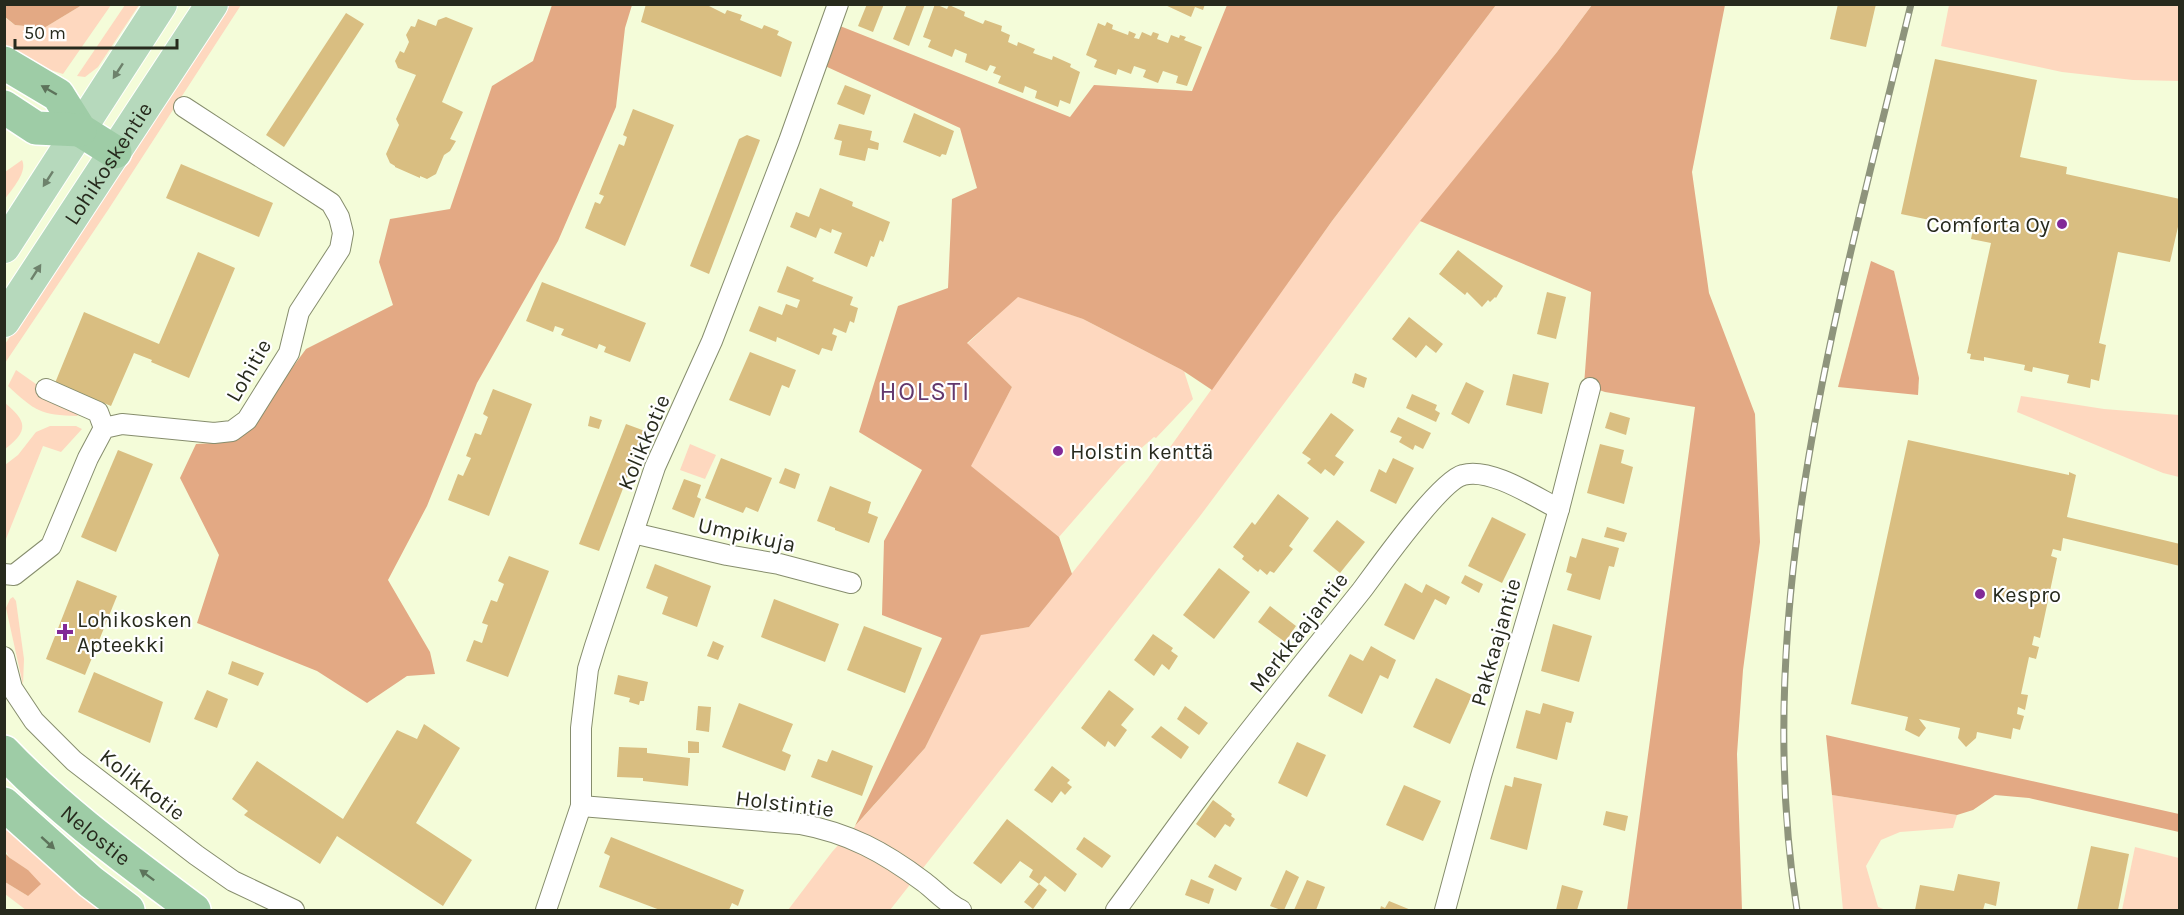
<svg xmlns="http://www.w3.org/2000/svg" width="2184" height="915" font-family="Karla,sans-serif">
  <rect width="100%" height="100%" fill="#f4fcd9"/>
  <g fill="#fed8bf">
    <polygon points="82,5 111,5 63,74 44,68 5,45 4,17 15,25 44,28"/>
    <polygon points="125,5 139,5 98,67 85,77 77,76"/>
    <polygon points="229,5 241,5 108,210 5,363 5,344 55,272"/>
    <polygon points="1496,5 1592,5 1557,52 1416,227 1200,516 890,910 788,910 832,852 925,748 981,634 1029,627 1148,478 1332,221"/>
    <polygon points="1949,5 2179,5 2179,81 2133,80 2062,72 1941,46"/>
    <path d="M 22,160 C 28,172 12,189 5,199 L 5,172 Z"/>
    <polygon points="1018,296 1083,319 1184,371 1193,399 1156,438 1154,437 1121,466 1059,537 970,466 1012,387 967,344"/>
    <path d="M 16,370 L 73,410 L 78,416 C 40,415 35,411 8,386 Z"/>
    <polygon points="2021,396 2104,409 2179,415 2179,477 2163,473 2017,412"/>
    <path d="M 5,403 C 27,421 29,431 5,449 Z"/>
    <polygon points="50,426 76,426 82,429 61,452 43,446 6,539 4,536 5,465 18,455 36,432"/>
    <polygon points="690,444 716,455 705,479 680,470"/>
    <polygon points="13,597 16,601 24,659 23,685 6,608 10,599"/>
    <polygon points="1832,795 1957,815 1953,828 1900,832 1881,840 1866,866 1878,907 1886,910 1843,910"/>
    <path d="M 4,828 L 101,910 L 26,910 L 5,894 L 5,882 L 28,896 L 28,870 C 4,855 5,857 4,828 Z"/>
    <polygon points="2135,847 2179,858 2179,910 2122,910"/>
  </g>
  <g fill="#e3a984">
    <polygon points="5,4 82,4 82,5 44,28 15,25 5,17"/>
    <polygon points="552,5 632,5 625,28 616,107 558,241 477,383 427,506 388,580 430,652 435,674 407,676 367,703 317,671 197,623 219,555 180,478 196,444 213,443 243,435 306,349 393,305 379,262 390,219 450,209 492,86 533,61"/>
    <polygon points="1227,5 1496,5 1332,221 1212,390 1182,370 1083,319 1018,297 967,343 1012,387 971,466 1059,537 1072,574 1029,627 981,635 925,748 855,826 942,638 882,615 884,541 922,470 859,432 898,306 948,288 952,199 977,188 960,128 825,66 840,26 1070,117 1094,85 1192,91"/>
    <polygon points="1592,5 1725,5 1692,172 1709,293 1755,414 1760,542 1743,670 1737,754 1742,910 1627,910 1695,407 1605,392 1584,385 1591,292 1420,221 1557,52"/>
    <polygon points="1871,261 1894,271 1919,378 1918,395 1838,387"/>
    <polygon points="1826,735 2179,814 2179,832 2029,798 1995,795 1973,810 1957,815 1832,795"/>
    <polygon points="4,852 10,858 28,870 41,884 28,896 5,882"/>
  </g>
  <g fill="#d9be81">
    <polygon points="646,4 705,4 725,14 727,10 742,15 740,20 762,29 764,25 779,31 777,35 792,42 781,77 641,22"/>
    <polygon points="867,4 884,4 873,32 858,26"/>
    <polygon points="907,4 925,4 909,46 893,39"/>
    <polygon points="935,4 947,9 949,5 965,12 964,16 983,24 985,20 1002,26 1001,31 1010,35 1008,42 1017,46 1018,42 1035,49 1033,53 1052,60 1053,56 1071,64 1070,67 1080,72 1070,104 1060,100 1058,107 1035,98 1037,91 1025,86 1023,93 998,83 1001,76 993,73 996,67 990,65 987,71 965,62 967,54 955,49 952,57 928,47 931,40 923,37"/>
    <polygon points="1163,4 1205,4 1203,10 1195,7 1191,17"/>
    <polygon points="1838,4 1876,4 1866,47 1830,39"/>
    <polygon points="346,13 364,24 284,147 266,135"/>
    <polygon points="446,17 473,28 442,102 463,112 450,139 456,141 450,151 444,155 436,174 427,179 420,176 420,178 395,167 395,166 390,163 386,154 399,125 396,119 416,75 398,68 395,61 400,51 404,53 409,42 406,35 411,26 415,27 418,19 436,26 438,20"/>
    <polygon points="1107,22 1113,25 1112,29 1128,35 1129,31 1136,34 1134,38 1139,39 1142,32 1151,36 1153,32 1159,34 1157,39 1168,43 1171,35 1179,38 1180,35 1186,37 1184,40 1202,47 1187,86 1176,83 1178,76 1163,71 1158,83 1143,77 1146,70 1134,66 1131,74 1118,69 1116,75 1094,67 1097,60 1086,55 1098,23 1105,26"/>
    <polygon points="1935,59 2037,80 2020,157 2067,167 2066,174 2180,199 2180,218 2170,262 2118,252 2099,343 2106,345 2099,381 2091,379 2090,388 2067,383 2069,375 2033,367 2032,372 2024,370 2025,365 1984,357 1984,361 1970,359 1971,354 1967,353 1991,243 1971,239 1973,229 1901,214"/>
    <polygon points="845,85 871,95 864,115 837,104"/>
    <polygon points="633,109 674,125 625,246 585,228 595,202 600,204 604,196 599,194 619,144 624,146 627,137 623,135"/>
    <polygon points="914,113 954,131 946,155 942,154 940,157 903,142"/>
    <polygon points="839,124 872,131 870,140 879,143 878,150 868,148 865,161 839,155 842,141 834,139"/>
    <polygon points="747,135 760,140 709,274 690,266 739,139"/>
    <polygon points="181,164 273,203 259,237 166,198"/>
    <polygon points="820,188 853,202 852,206 890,222 883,242 880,240 874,257 871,256 867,267 834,253 842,233 832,229 831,233 820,228 816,238 790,227 796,212 809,217"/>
    <polygon points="1458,250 1503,286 1496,298 1495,297 1490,302 1488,300 1482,307 1467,292 1465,295 1439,274"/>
    <polygon points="198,252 235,268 189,378 151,362 152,360 134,353 111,406 55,383 84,312 159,344"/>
    <polygon points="787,266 814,278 812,281 853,297 850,305 858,308 854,323 850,321 846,333 834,328 832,334 837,336 832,351 822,348 819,355 777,337 776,342 749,331 759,306 782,315 786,304 797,308 800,300 777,292"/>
    <polygon points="542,282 646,323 630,362 604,352 606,347 599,344 597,349 561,335 564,329 555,326 553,332 526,321"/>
    <polygon points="1547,292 1566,297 1556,339 1537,334"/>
    <polygon points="1409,317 1443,344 1436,353 1426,345 1416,358 1392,339"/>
    <polygon points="750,352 796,370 789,388 782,385 770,416 729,400"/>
    <polygon points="1355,373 1367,378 1364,388 1352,383"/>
    <polygon points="1513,374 1549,383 1542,414 1506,405"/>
    <polygon points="1466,382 1484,391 1469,424 1451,414"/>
    <polygon points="493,389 532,404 489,516 448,500 458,474 463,476 471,458 466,456 475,433 481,435 488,417 483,414"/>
    <polygon points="1412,394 1437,405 1435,410 1440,413 1436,422 1406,408"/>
    <polygon points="1610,412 1630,418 1626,435 1605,428"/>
    <polygon points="1331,413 1354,430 1335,456 1344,462 1334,476 1325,469 1321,474 1307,463 1311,459 1302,453"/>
    <polygon points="590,416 602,420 599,429 588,426"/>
    <polygon points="1398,417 1431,433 1423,449 1415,445 1413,450 1399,442 1402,437 1390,432"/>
    <polygon points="626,424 645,431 599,551 579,544"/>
    <polygon points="1908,440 2069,475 2069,472 2076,475 2067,517 2180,544 2180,566 2063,538 2061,551 2053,549 2051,556 2057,558 2040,638 2034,636 2032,645 2039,647 2036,659 2029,657 2021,694 2028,695 2025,710 2018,707 2017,714 2024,716 2020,730 2013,728 2011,739 1977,732 1976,738 1966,747 1958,738 1960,728 1919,719 1926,728 1919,737 1905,730 1908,717 1851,704"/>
    <polygon points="1600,444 1624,450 1621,463 1633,467 1624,504 1587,493"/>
    <polygon points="118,450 153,464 116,552 81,537"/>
    <polygon points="721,458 772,478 758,512 746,507 743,513 705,498"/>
    <polygon points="1393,458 1414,468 1396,504 1370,491 1379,469 1386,473"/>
    <polygon points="785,468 800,474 795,489 779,483"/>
    <polygon points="684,479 701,485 697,497 701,499 694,518 672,509"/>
    <polygon points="830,486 871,502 868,513 878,517 869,543 835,530 835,528 817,521"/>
    <polygon points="1278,494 1309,518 1289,546 1293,549 1274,573 1270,571 1267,575 1260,569 1258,572 1242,559 1244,556 1233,547 1252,522 1255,525"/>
    <polygon points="1492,517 1526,534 1502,583 1468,566"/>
    <polygon points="1337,520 1365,542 1340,573 1313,551"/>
    <polygon points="1607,527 1627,533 1624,542 1604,537"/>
    <polygon points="1582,538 1619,548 1614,567 1609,566 1600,600 1567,590 1572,574 1566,572 1570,556 1576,558"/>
    <polygon points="509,556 549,571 508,677 466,661 474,640 482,643 488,625 482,623 491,600 497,602 504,584 498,581"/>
    <polygon points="655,564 711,586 697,627 662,614 668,597 646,588"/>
    <polygon points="1219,568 1250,592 1214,639 1183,615"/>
    <polygon points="1465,575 1483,584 1479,593 1461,583"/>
    <polygon points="77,580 117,596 85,675 46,659"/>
    <polygon points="1405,583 1422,593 1426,584 1450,597 1446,605 1435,599 1414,640 1384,625"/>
    <polygon points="774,599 839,624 825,662 761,637"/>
    <polygon points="1270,606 1296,626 1285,642 1258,622"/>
    <polygon points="1553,624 1592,636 1579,682 1541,671"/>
    <polygon points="864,626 922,648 905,693 847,670"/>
    <polygon points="1153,634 1173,648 1171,651 1178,656 1169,670 1162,664 1154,676 1134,660"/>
    <polygon points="713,641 724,646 718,660 707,656"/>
    <polygon points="1371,646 1396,660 1388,679 1380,675 1362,714 1328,696 1350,654 1363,661"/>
    <polygon points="232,661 264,673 258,686 228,674"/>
    <polygon points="94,672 163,702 150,743 78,712"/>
    <polygon points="618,675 648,682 644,701 640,701 639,705 629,702 630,698 614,694"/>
    <polygon points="1436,678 1472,695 1450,744 1413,727"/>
    <polygon points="207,690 228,699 217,728 194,719"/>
    <polygon points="1109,690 1134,709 1121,725 1127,730 1115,747 1108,741 1105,747 1081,728"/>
    <polygon points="739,703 793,724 782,751 791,755 785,771 722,747"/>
    <polygon points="1543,703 1574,712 1571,723 1566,722 1557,760 1516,748 1526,710 1540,714"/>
    <polygon points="698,706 711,707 709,732 696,730"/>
    <polygon points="1185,706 1208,723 1199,735 1177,719"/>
    <polygon points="424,724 460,748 416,823 472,860 443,906 337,836 320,864 244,815 248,811 232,799 257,761 343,819 397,730 417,739"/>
    <polygon points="1161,726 1189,747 1181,759 1151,737"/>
    <polygon points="688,741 699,742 699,753 688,753"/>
    <polygon points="1297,742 1326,755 1307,797 1278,783"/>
    <polygon points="619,747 647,748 647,753 690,758 688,786 643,781 643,778 617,777"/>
    <polygon points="832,750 873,766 862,796 811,777 818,759 827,762"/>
    <polygon points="1052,766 1070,780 1067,783 1072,787 1065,795 1061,791 1052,803 1034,790"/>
    <polygon points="1514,777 1542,784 1527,850 1490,839 1505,785 1512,787"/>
    <polygon points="1404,785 1441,801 1423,841 1386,825"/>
    <polygon points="1213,800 1232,814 1231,816 1235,819 1230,827 1225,824 1215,838 1196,824"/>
    <polygon points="1606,811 1628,816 1625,831 1603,825"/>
    <polygon points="1007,819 1077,874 1065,892 1045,876 1039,884 1029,877 1033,870 1020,861 1001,884 973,863"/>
    <polygon points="611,837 744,890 738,906 732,903 729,910 660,910 599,887 610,856 604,853"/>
    <polygon points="1084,837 1111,856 1102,868 1076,849"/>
    <polygon points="2091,846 2129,854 2118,910 2077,910"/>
    <polygon points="1215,864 1242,878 1236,891 1208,877"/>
    <polygon points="1286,870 1299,877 1284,910 1281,910 1270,906"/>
    <polygon points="1958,874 2000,882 1996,906 1985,903 1983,910 1915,910 1920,885 1954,891"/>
    <polygon points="1191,879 1214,889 1209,904 1185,895"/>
    <polygon points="1307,880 1325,887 1316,910 1294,910"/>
    <polygon points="1039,884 1047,890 1033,909 1024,902"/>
    <polygon points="1562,885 1583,891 1577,910 1556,910"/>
    <polygon points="1389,901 1411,910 1380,910 1381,906 1385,908"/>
  </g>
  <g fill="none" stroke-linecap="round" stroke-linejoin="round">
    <g stroke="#868d6d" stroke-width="22">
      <g id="minor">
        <polyline points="46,389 98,412 104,428"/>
        <polyline points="633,533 727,555 779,564 851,583"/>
        <polyline points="4,574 14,575 51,546 88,458 104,428 122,424 214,433 232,431 247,420 289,353 299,312 340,249 343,233 339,217 331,203 184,107"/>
        <polyline points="4,657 12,688 34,721 74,761 196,855 233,881 294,910"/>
        <path d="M 581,806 L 800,824 C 849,833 884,852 924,882 C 936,891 947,904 961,910"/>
        <polyline points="546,910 581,806 581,728 588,669 595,646 655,467 712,341 789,141 838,4"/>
        <path d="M 1116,910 C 1147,868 1178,824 1210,782 C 1259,717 1311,654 1362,590 C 1380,566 1440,481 1463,475 C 1490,467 1535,497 1559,509"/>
        <polyline points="1445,910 1481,776 1559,509 1590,388"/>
      </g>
    </g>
    <g stroke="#fff" stroke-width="34">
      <g id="primary">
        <polyline points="4,247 161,4"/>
        <path id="s1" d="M 4,321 L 212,4"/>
      </g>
    </g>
    <g stroke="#fff" stroke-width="36">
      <g id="trunk">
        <polyline points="4,63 58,95 80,130 115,152"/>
        <polyline points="4,107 36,128 80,130"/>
        <path id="s2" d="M 4,752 C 61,812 129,861 194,910"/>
        <polyline points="4,804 91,882 128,910"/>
      </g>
    </g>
    <use href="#minor" stroke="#fff" stroke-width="20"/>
    <use href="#primary" stroke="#b6d9bc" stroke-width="32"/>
    <use href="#trunk" stroke="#9ecca6" stroke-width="33"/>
    <g stroke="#8e947c" stroke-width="7">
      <path id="rail" d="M 1797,910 C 1749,605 1840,299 1911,4"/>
    </g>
    <use href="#rail" stroke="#fff" stroke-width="4.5" stroke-dasharray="14" stroke-linecap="butt"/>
  </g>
  <defs><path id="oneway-solid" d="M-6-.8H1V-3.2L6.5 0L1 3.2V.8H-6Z" transform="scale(1.5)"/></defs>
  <g fill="#6e826c">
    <use href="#oneway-solid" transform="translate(118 71) rotate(123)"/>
    <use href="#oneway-solid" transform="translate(48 179) rotate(123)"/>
    <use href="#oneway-solid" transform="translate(36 272) rotate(-57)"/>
  </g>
  <g fill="#5d735b">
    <use href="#oneway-solid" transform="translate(49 90) rotate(-150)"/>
    <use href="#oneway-solid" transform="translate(48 843) rotate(42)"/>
    <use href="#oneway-solid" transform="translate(147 875) rotate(-143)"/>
  </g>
  <g fill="#822a97" stroke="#fff" stroke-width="2">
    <circle cx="2062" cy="224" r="6"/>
    <circle cx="1058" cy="451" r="6"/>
    <circle cx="1980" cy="594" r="6"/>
    <path d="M62 623h6v6h6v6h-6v6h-6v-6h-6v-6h6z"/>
  </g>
  <g text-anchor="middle" stroke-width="4.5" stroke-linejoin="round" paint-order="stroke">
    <g font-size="22" fill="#272a1d" stroke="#fff">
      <text dy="8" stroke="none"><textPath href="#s1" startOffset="189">Lohikoskentie</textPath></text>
      <text transform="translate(248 370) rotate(-60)" y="8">Lohitie</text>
      <text transform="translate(643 442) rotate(-67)" y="8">Kolikkotie</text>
      <text transform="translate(747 534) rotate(12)" y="8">Umpikuja</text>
      <text transform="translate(1298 632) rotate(-52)" y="8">Merkkaajantie</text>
      <text transform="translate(1495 642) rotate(-74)" y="8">Pakkaajantie</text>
      <text transform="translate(143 784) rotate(38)" y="8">Kolikkotie</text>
      <text transform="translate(785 803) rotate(7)" y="8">Holstintie</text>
      <text dy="8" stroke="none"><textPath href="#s2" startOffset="124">Nelostie</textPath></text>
    </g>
    <g font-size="22" fill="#272a1d" stroke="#fff" text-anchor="start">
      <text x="2050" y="232" text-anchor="end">Comforta Oy</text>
      <text x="1070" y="459">Holstin kenttä</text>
      <text x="1992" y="602">Kespro</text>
      <text x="77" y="627">Lohikosken<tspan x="77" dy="25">Apteekki</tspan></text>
    </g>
    <g font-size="26" letter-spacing="1.5" fill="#63386e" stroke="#fff">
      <text x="925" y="400">HOLSTI</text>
    </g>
  </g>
  <rect width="2184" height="915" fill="none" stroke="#272a1d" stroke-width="12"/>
  <path d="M15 39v9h162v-9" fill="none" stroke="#272a1d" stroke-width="3"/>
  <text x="24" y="39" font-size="18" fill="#272a1d" stroke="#ffffff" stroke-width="4.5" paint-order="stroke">50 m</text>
</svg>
